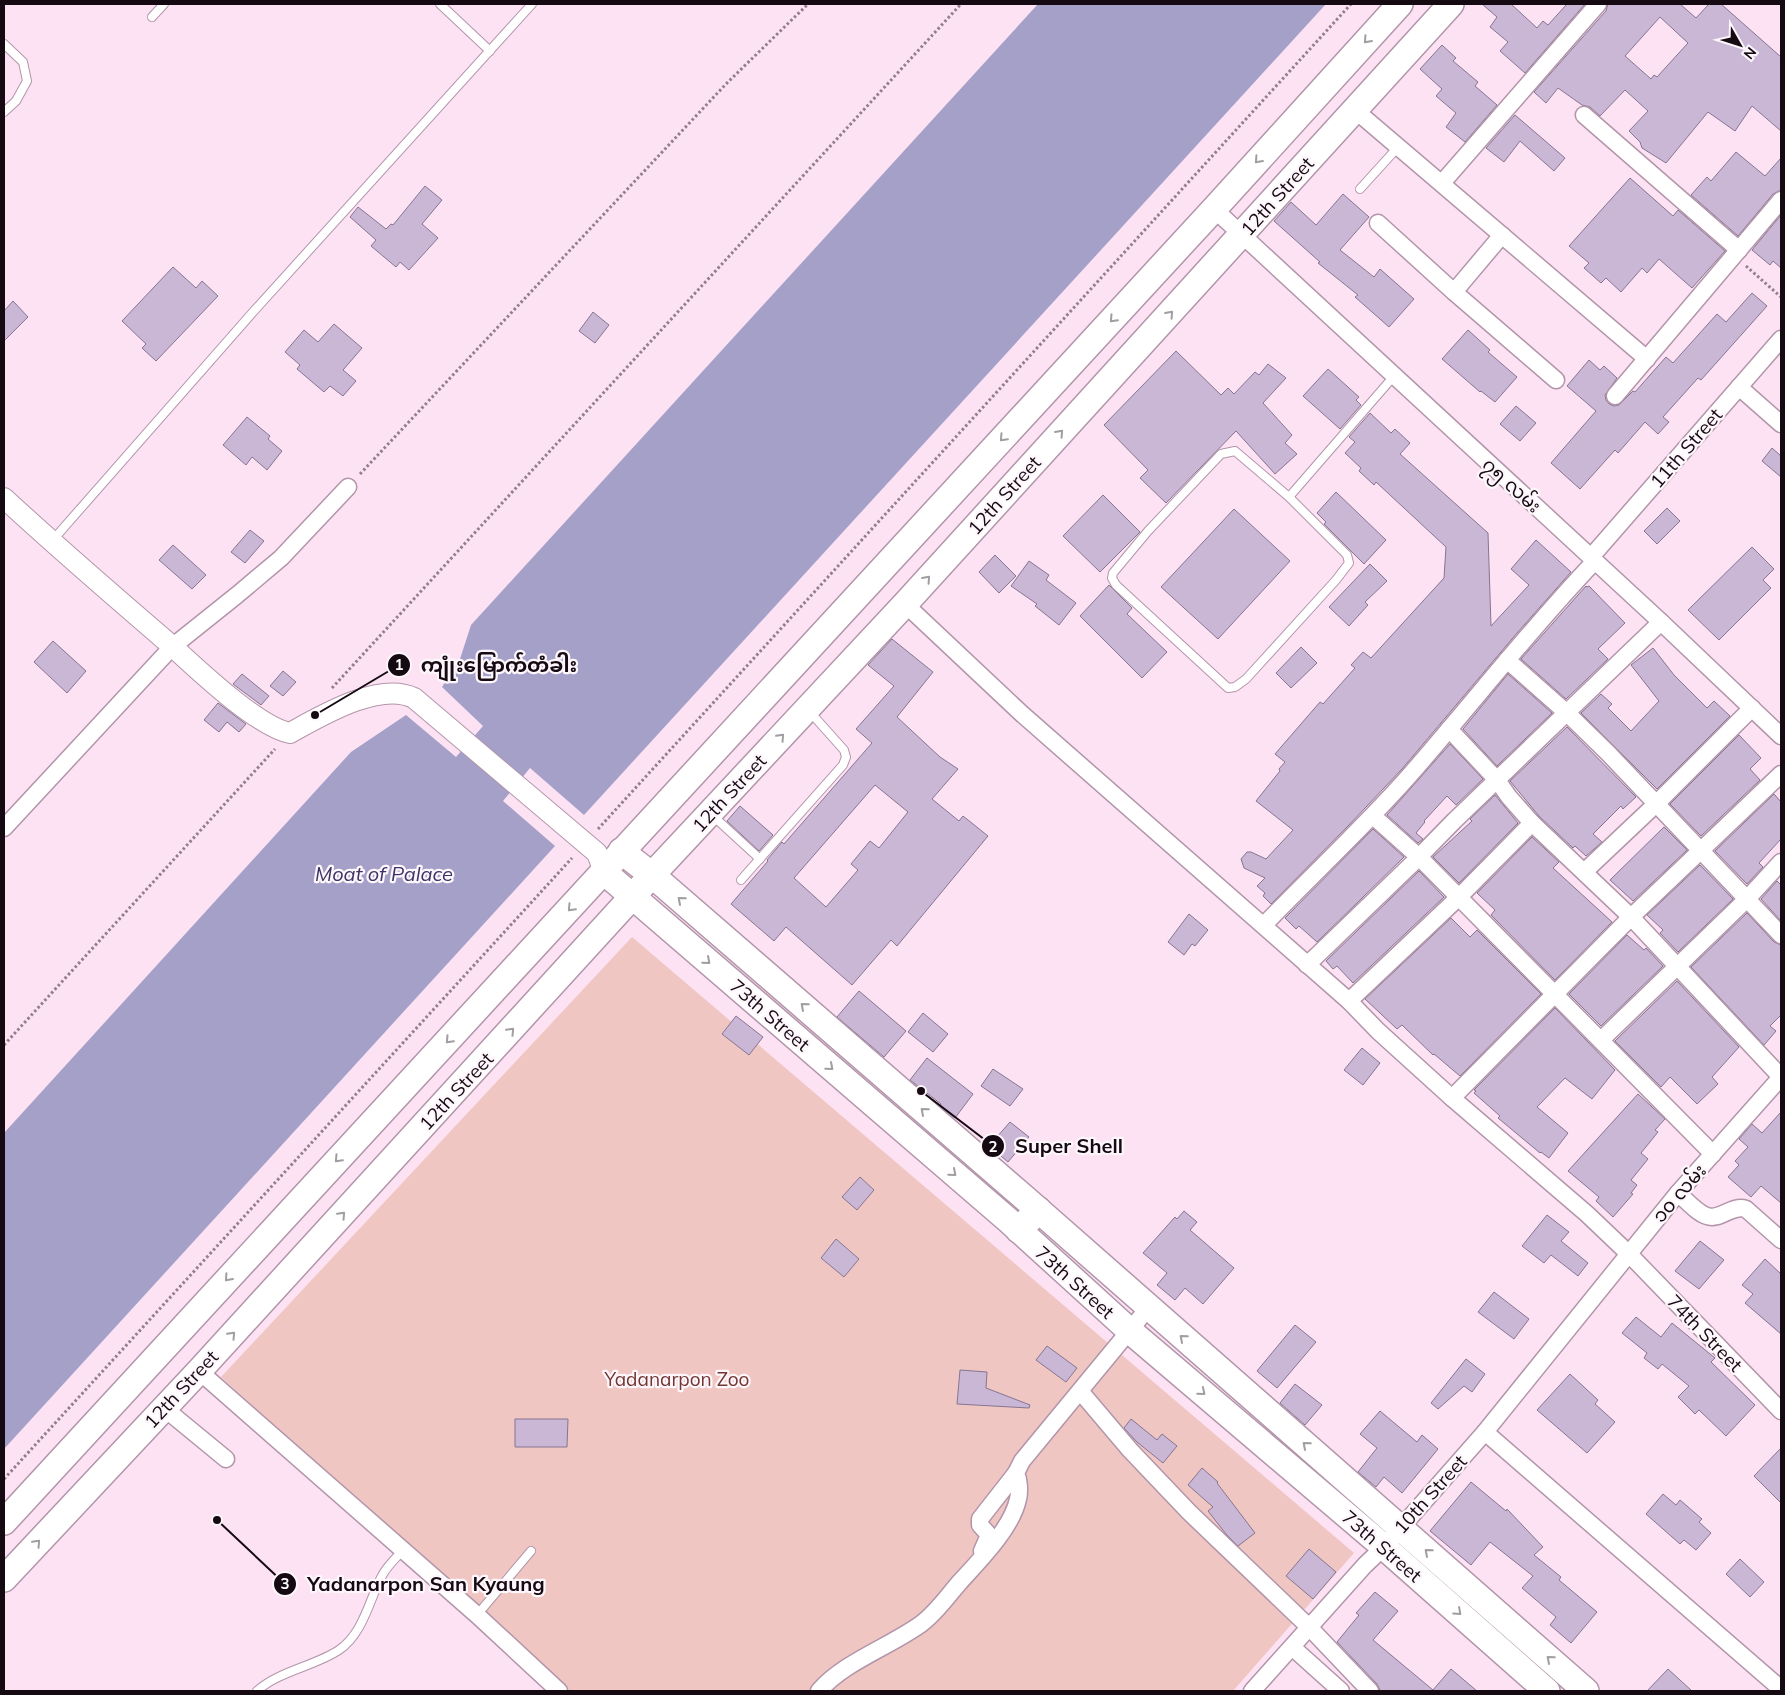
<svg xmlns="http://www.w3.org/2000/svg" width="1785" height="1695" font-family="Mulish,'Noto Sans Myanmar',sans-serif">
  <rect width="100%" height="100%" fill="#fde2f4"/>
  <polygon fill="#efc6c2" points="632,937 1354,1553 1233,1691 565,1691 221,1377"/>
  <polygon fill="#a4a0c8" points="1038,4 1326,4 584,815 530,768 503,801 555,846 4,1449 4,1133 351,752 406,715 456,757 483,726 442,687 460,659 471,625"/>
  <g fill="#cab7d5" stroke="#867591" fill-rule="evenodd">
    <polygon points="1482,4 1511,4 1537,28 1543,21 1548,25 1567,4 1585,4 1525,73 1500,51 1508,42 1490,27 1497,17"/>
    <path d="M 1608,4 L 1680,4 L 1696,18 L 1709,4 L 1721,4 L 1781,57 L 1781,131 L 1752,106 L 1735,131 L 1708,112 L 1666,163 L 1642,148 L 1640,142 L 1629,131 L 1648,111 L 1625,90 L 1600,116 L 1590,107 L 1582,105 L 1558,88 L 1546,103 L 1534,92 L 1606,11 ZM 1660,17 L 1688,43 L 1657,77 L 1654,75 L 1651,79 L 1625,56 Z"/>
    <polygon points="1442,45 1456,58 1453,61 1478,82 1475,86 1497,105 1465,142 1446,127 1456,113 1436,96 1442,89 1420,69"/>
    <polygon points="1515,115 1565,158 1554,171 1520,141 1504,162 1486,148"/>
    <polygon points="1736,152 1765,176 1781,158 1781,190 1773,194 1738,236 1691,195 1707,177 1711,181"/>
    <polygon points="1630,178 1673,216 1678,210 1725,251 1692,288 1659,259 1647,273 1642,268 1621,292 1606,278 1601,283 1584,268 1589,263 1569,246"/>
    <polygon points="425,186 442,200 422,224 438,238 409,270 400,262 396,267 371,246 376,240 350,217 358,207 386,229 391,224 393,225"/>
    <polygon points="1343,194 1369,217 1340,250 1374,277 1380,269 1414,299 1389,327 1355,297 1358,295 1318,263 1320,262 1274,221 1291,202 1316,225"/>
    <polygon points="1781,215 1781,268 1773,261 1770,265 1752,250"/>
    <polygon points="173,267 196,288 202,281 218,296 156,361 142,348 146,344 122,321"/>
    <polygon points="1752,293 1767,306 1701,380 1698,378 1663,417 1669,422 1658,434 1645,422 1618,453 1615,450 1580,489 1551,463 1596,411 1567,386 1589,360 1600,370 1604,366 1617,378 1605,395 1606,400 1609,404 1614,406 1619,405 1633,391 1635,392 1666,357 1673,363 1717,314 1726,322"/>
    <polygon points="13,301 28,317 4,341 4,311"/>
    <polygon points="593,312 609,325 595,343 579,331"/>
    <polygon points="334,324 362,348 343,370 356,381 343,396 330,386 324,392 297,369 300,365 285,352 304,330 318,342"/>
    <polygon points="1468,330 1490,350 1488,352 1517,377 1495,402 1481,391 1480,392 1442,359"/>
    <polygon points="1176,351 1221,395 1228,388 1234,394 1255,372 1259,375 1268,364 1286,378 1263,403 1292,435 1285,443 1297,454 1275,474 1236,431 1166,503 1140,478 1148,470 1104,425"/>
    <polygon points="1328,369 1359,397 1356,400 1361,405 1340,429 1303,396"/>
    <polygon points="1516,406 1536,423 1520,441 1500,424"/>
    <polygon points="1370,413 1391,433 1395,429 1410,443 1400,454 1488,533 1491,626 1529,585 1511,569 1536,540 1571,572 1517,633 1402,769 1348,826 1271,904 1263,896 1265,893 1257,886 1265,878 1244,868 1241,859 1247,852 1251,852 1266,859 1293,830 1256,801 1280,771 1279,769 1285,762 1275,754 1320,702 1323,704 1355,668 1351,665 1363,652 1371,658 1444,578 1446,547 1376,482 1374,485 1359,471 1361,468 1345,453 1355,442 1349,437"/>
    <polygon points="247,417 270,436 268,439 282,451 267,470 252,457 246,465 223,445"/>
    <polygon points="1772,448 1781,456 1781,477 1762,461"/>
    <polygon points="1336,492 1386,540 1364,564 1324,524 1326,522 1317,513"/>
    <polygon points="1103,495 1140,532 1100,572 1063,536"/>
    <polygon points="1667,508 1680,521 1657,544 1644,531"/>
    <polygon points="1234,509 1290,561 1218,639 1161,587"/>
    <polygon points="250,530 264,541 245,563 231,552"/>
    <polygon points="173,545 206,575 192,589 159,560"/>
    <polygon points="1752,547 1774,569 1763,580 1771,588 1719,640 1688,610"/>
    <polygon points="995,555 1016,576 999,593 979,572"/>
    <polygon points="1029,561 1049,575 1046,580 1076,603 1059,625 1035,606 1037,604 1011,586"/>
    <polygon points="1370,564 1387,581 1365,602 1368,605 1349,626 1329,607"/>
    <polygon points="1109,585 1132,608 1127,614 1167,652 1142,678 1080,616"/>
    <polygon points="1586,586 1587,587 1589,586 1625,623 1598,649 1608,659 1566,699 1521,659"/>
    <path d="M 892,639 L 933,672 L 897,717 L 940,757 L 958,769 L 932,799 L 959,821 L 963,816 L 988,836 L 897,946 L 891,940 L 852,985 L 786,927 L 774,941 L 731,904 L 768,861 L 767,860 L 782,842 L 784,844 L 872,743 L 856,729 L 894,686 L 868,665 ZM 875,785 L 908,812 L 879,848 L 870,841 L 851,864 L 858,870 L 826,907 L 794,878 Z"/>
    <polygon points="53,641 86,671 67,693 34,662"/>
    <polygon points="1301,647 1317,663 1291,688 1276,673"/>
    <polygon points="1653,648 1674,675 1707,708 1714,701 1730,716 1657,789 1581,713 1601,694 1612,704 1608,708 1631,731 1659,701 1631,665"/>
    <polygon points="283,671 296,682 283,696 270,686"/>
    <polygon points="242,674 269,696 261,705 233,684"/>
    <polygon points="1508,674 1552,713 1497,766 1463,729"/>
    <polygon points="218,703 246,724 239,732 227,722 219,732 204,720"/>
    <polygon points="1567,727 1636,797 1623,809 1621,806 1593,834 1602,842 1586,856 1575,846 1573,848 1539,816 1510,781"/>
    <polygon points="1739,735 1761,758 1750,769 1760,780 1701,836 1670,804"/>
    <polygon points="1450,744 1483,779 1456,805 1447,796 1424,821 1425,822 1416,833 1423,839 1418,843 1387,815"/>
    <polygon points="1774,794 1781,802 1781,839 1759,863 1763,867 1747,884 1715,851"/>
    <polygon points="1495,795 1518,823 1459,883 1433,857 1472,821 1470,819"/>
    <polygon points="740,806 773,835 759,851 727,821"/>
    <polygon points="1664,827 1687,850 1633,901 1610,880"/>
    <polygon points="1373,829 1404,857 1317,942 1299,926 1296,929 1285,918"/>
    <polygon points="1532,837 1559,862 1553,868 1612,922 1555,980 1491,915 1495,910 1477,893"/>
    <polygon points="1700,865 1733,899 1678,952 1660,933 1663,930 1647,915"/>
    <polygon points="1419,871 1444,897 1353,983 1337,966 1333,969 1326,961"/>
    <polygon points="1777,881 1781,885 1781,921 1761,899"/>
    <polygon points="1747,913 1774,942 1781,945 1781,1015 1770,1026 1776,1031 1764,1045 1691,967"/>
    <polygon points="1189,914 1208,930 1195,946 1192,944 1184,955 1168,942"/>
    <polygon points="1451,918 1470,937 1477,930 1541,994 1460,1076 1434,1054 1433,1055 1402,1025 1397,1029 1365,999"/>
    <polygon points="1627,935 1644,950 1646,948 1663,966 1601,1026 1569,994"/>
    <polygon points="1677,981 1739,1047 1712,1077 1718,1084 1697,1104 1670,1077 1661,1087 1615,1041"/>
    <polygon points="859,991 906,1031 884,1057 837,1017"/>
    <polygon points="1555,1008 1615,1070 1592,1099 1565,1078 1537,1107 1568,1133 1549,1158 1541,1152 1540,1153 1498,1118 1500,1116 1474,1093 1476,1091 1474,1090"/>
    <polygon points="923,1013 948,1034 933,1052 908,1032"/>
    <polygon points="736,1016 763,1037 749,1055 722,1034"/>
    <polygon points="1362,1048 1380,1063 1363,1085 1344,1070"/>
    <polygon points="927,1058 973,1094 955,1118 940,1106 941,1104 910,1080"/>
    <polygon points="993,1069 1023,1089 1010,1106 981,1086"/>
    <polygon points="1638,1094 1665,1119 1655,1130 1658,1132 1641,1153 1648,1159 1631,1180 1637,1185 1631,1193 1633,1194 1613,1217 1596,1201 1599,1197 1568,1171"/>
    <polygon points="1781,1112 1781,1203 1761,1186 1751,1197 1728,1177 1739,1165 1735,1161 1748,1147 1739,1139 1752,1124 1762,1133"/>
    <polygon points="1010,1122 1029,1137 1008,1162 989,1146"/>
    <polygon points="860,1177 874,1190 857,1210 842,1197"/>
    <polygon points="1184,1211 1197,1222 1190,1230 1234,1268 1203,1304 1185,1288 1175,1300 1157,1285 1167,1273 1143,1253 1175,1217 1177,1219"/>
    <polygon points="1547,1215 1569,1232 1561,1241 1588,1263 1578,1276 1551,1255 1544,1263 1522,1246"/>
    <polygon points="836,1239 859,1259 844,1277 821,1258"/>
    <polygon points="1700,1241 1724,1260 1699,1289 1675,1271"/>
    <polygon points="1765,1259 1781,1274 1781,1334 1745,1303 1753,1294 1742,1285"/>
    <polygon points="1494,1292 1529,1319 1514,1339 1478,1312"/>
    <polygon points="1636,1317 1661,1337 1672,1323 1715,1358 1711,1362 1755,1405 1726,1436 1699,1410 1695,1414 1678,1397 1689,1386 1662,1364 1658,1369 1644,1358 1647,1353 1622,1333"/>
    <polygon points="1295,1325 1316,1342 1277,1388 1257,1371"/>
    <polygon points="1047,1346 1077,1368 1066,1382 1036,1360"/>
    <polygon points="1466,1359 1485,1374 1472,1392 1464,1386 1438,1409 1431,1403"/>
    <polygon points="960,1370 987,1372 986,1388 1030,1405 1029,1408 957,1404"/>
    <polygon points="1570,1374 1598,1400 1595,1404 1615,1422 1587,1453 1537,1410"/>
    <polygon points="1295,1384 1322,1405 1305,1425 1280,1403"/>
    <polygon points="1380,1411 1417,1442 1422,1435 1438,1449 1402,1493 1384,1477 1376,1487 1358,1472 1377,1448 1360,1434"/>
    <polygon points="515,1419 568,1419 567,1447 515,1447"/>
    <polygon points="1131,1419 1157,1440 1162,1434 1177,1446 1163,1463 1137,1442 1124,1428"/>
    <polygon points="1781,1448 1781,1503 1754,1476"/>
    <polygon points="1202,1468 1218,1482 1217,1483 1255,1533 1238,1546 1226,1534 1208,1511 1213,1507 1188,1485"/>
    <polygon points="1471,1482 1506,1511 1507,1509 1543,1547 1534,1555 1561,1577 1559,1580 1597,1612 1571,1643 1550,1625 1556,1617 1522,1588 1533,1576 1490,1542 1471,1565 1430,1531"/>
    <polygon points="1663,1494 1676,1505 1680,1500 1702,1519 1699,1522 1711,1533 1696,1550 1684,1540 1680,1544 1646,1514"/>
    <polygon points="1309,1549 1336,1572 1313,1599 1286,1576"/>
    <polygon points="1740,1559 1764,1582 1750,1597 1726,1574"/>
    <polygon points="1375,1592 1398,1611 1373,1640 1433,1690 1451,1669 1477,1691 1381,1691 1380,1690 1377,1684 1337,1642 1359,1615 1356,1613"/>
    <polygon points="1668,1669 1692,1691 1647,1691"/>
  </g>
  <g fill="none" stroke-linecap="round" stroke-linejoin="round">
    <g stroke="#b395aa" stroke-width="10">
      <g id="service">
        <polyline points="440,4 490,51"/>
        <polyline points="152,17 164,4"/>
        <polyline points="4,44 23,62 27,81 16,101 4,112"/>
        <polyline points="1360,189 1399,146"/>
        <polygon points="1235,451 1289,497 1347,555 1349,563 1336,580 1246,679 1235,687 1228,688 1116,585 1112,578 1113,573 1148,531 1221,454"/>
        <polyline points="1289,497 1394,376"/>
        <polyline points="52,541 253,312 532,4"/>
        <polyline points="712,815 760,859"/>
        <polyline points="741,880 843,765 846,757 844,750 810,712"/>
        <polyline points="477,1615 531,1551"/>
        <path d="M 257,1691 C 279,1671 315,1666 339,1650 C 364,1633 369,1599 383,1574 C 388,1565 396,1558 403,1550"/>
      </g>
    </g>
    <g stroke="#b395aa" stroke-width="19">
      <g id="minor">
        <polyline points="1355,110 1647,359"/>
        <polyline points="1584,115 1739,250"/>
        <polyline points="1442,183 1598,4"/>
        <polyline points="1214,209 1661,622 1781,736"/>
        <polyline points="1378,223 1454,292 1556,380"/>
        <polyline points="1454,292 1502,235"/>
        <polyline points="1739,387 1781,424"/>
        <polyline points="1615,396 1781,200"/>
        <polyline points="1591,557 1781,339"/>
        <polyline points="905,604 1022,714 1349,1001 1378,1031 1452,1098 1587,1214 1629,1254 1781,1411"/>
        <polyline points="1507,660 1567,713 1608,753 1781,935"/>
        <polyline points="1449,729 1497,780 1509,797 1532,823 1631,917 1781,1077"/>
        <polyline points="1373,816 1419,857 1713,1154"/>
        <polyline points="4,828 172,647 237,595 281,558 348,487"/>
        <polyline points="1584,872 1656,804 1752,708"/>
        <path d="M 1264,925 C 1312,875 1363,828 1409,776 C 1472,704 1530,629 1595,561"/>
        <polyline points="1307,965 1414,862 1454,821 1661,622"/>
        <polyline points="1349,1001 1459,897 1532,823"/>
        <polyline points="1601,1040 1747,899 1781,862"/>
        <polyline points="1452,1098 1631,917 1781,774"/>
        <path d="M 1678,1193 C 1686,1200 1697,1213 1707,1216 C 1720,1221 1732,1204 1746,1209 L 1781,1240"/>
        <polyline points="199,1371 477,1615 559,1691"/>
        <polyline points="1080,1391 1130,1450 1189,1512 1309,1627 1370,1691"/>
        <polyline points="164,1408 226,1459"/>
        <polyline points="1485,1432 1781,1689"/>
        <polyline points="982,1551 989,1535 980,1525 980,1519 1016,1473"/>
        <polyline points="1292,1647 1341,1691"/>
        <path d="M 819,1691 C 844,1662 889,1647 921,1624 C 936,1613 947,1597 959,1583 C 979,1561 1012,1528 1018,1499 C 1020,1491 1019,1480 1016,1473 L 1022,1461 L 1149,1307"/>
        <polyline points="1252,1691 1365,1565 1384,1547 1485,1432 1678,1193 1781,1077"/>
      </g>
    </g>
    <g stroke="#b395aa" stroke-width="22">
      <path id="tertiary" d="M 4,498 C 59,549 115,597 172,646 C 197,669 258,727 290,733 C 321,716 379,681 414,698 L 597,853 L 604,872"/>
    </g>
    <g stroke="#b395aa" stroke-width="28">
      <g id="primary">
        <polyline points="621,851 652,875 1027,1200 1586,1691"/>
        <polyline points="604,872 1008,1220 1130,1331 1384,1547 1547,1691"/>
        <polyline points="4,1522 1214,209 1400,4"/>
        <polyline points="4,1579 199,1371 652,875 905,604 1451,4"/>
      </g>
    </g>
    <g stroke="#b395aa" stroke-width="29">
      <polyline id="trunk" points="1019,1230 1038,1210"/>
    </g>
    <g stroke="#927e8c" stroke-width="3" stroke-dasharray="2.5 2.5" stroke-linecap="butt">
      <polyline points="1746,266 1781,297"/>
      <polyline points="360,474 726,84 808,4"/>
      <polyline points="332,688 961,4"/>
      <polyline points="598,829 1351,4"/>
      <polyline points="4,1045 275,749"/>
      <polyline points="4,1479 572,858"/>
    </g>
    <use href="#service" stroke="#fff" stroke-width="8"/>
    <use href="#minor" stroke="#fff" stroke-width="16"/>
    <use href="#tertiary" stroke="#fff" stroke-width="20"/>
    <use href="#primary" stroke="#fff" stroke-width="25"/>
    <use href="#trunk" stroke="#fff" stroke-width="26"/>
  </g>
  <defs><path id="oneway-chevron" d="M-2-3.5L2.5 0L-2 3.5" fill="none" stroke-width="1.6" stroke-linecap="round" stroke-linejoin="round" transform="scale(1.25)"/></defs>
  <g stroke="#a19da0">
    <use href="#oneway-chevron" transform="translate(1367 40) rotate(132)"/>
    <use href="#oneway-chevron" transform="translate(1258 160) rotate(132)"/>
    <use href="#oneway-chevron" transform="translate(1170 314) rotate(-48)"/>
    <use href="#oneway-chevron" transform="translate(1113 319) rotate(133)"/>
    <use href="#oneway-chevron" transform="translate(1060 433) rotate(-48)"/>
    <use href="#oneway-chevron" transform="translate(1003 438) rotate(133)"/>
    <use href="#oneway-chevron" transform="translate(927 579) rotate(-48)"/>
    <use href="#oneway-chevron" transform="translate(781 737) rotate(-47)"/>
    <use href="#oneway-chevron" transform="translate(681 900) rotate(-139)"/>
    <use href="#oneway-chevron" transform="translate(571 908) rotate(133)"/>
    <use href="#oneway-chevron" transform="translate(707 961) rotate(41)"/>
    <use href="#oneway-chevron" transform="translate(804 1006) rotate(-139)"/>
    <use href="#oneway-chevron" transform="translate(511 1031) rotate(-47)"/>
    <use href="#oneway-chevron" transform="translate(449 1040) rotate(133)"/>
    <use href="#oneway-chevron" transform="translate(830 1067) rotate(41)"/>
    <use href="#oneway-chevron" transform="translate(924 1111) rotate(-139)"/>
    <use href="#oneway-chevron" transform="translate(338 1159) rotate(133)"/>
    <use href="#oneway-chevron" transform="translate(953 1173) rotate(41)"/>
    <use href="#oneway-chevron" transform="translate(342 1215) rotate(-47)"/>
    <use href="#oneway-chevron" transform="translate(228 1278) rotate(132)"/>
    <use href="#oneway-chevron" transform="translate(232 1335) rotate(-47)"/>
    <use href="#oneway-chevron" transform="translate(1183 1338) rotate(-139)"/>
    <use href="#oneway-chevron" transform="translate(1202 1392) rotate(40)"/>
    <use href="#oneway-chevron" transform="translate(1306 1445) rotate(-139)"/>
    <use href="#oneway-chevron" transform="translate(37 1543) rotate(-47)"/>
    <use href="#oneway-chevron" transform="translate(1428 1552) rotate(-139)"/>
    <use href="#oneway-chevron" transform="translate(1458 1612) rotate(42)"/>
    <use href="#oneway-chevron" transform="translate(1550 1659) rotate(-139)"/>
  </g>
  <g text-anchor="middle" stroke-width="4.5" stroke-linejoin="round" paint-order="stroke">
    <g font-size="19" fill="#150a12" stroke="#fdf6fb">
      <text transform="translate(1277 196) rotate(-48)" y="7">12th Street</text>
      <text transform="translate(1686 448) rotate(-49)" y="7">11th Street</text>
      <text transform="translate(1512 485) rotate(42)" y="7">၇၅ လမ်း</text>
      <text transform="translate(1004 495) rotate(-48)" y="7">12th Street</text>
      <text transform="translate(729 793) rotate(-47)" y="7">12th Street</text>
      <text transform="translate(770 1015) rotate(41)" y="7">73th Street</text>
      <text transform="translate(456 1091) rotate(-47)" y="7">12th Street</text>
      <text transform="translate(1679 1193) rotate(-49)" y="7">၁၀ လမ်း</text>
      <text transform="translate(1075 1282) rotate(42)" y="7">73th Street</text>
      <text transform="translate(1705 1333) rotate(46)" y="7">74th Street</text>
      <text transform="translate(181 1389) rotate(-47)" y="7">12th Street</text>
      <text transform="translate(1430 1494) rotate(-48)" y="7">10th Street</text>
      <text transform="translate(1382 1546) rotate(41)" y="7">73th Street</text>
    </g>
    <g font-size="19" fill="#733632" stroke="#fdf6fb">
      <text x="677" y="1386">Yadanarpon Zoo</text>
    </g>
    <g font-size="20" font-style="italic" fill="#3c3367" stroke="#fdf6fb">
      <text x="384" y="881">Moat of Palace</text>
    </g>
  </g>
  <path fill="none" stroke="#150a12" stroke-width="2" d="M315 715L399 665M921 1091L993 1146M217 1520L285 1584"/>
  <g fill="#150a12" stroke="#fdf6fb" stroke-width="2">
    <circle cx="315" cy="715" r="5"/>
    <circle cx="921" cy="1091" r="5"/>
    <circle cx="217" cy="1520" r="5"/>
    <circle cx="399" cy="665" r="12"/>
    <circle cx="993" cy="1146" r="12"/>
    <circle cx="285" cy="1584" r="12"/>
  </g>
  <g font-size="15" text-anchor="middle" font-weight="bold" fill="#fff">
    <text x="399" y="670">1</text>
    <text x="993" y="1152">2</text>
    <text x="285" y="1589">3</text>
  </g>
  <g font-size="20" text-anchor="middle" font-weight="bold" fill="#150a12" stroke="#fdf6fb" stroke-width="4.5" stroke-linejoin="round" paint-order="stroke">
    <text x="499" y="672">ကျုံးမြောက်တံခါး</text>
    <text x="1069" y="1153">Super Shell</text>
    <text x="426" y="1591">Yadanarpon San Kyaung</text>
  </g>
  <rect width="1785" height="1695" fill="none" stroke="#150a12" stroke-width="10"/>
  <g transform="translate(1740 45) rotate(129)" stroke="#fdf6fb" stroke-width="4" paint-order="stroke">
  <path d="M0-4L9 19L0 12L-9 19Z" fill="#150a12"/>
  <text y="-8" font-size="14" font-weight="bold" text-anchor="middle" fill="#150a12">N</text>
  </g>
</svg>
